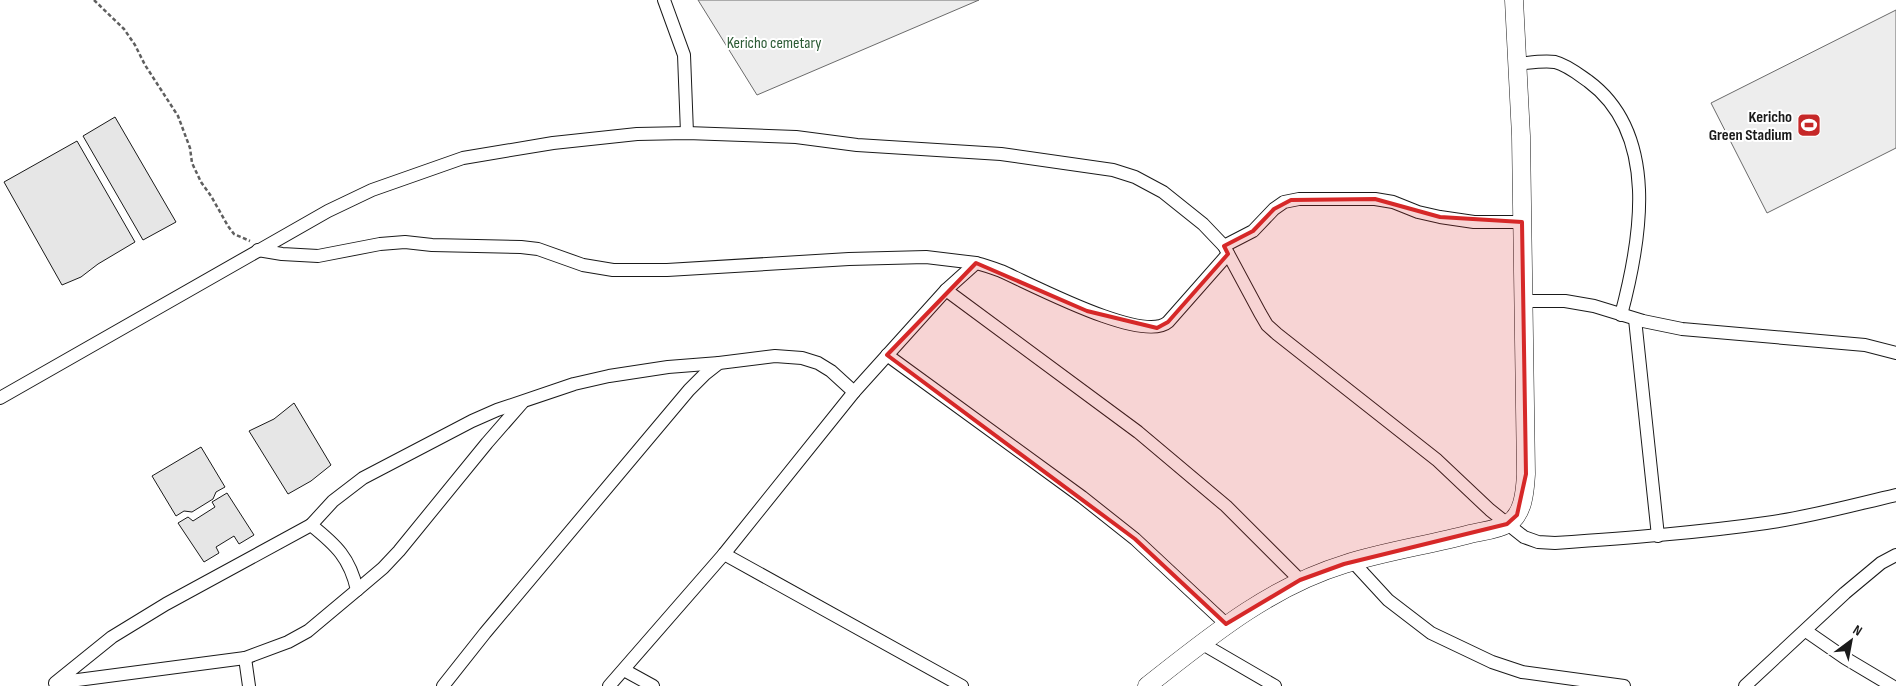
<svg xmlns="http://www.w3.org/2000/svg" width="1896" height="686" font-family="'Sofia Sans Condensed',sans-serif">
  <rect width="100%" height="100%" fill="#fff"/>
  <g fill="#ededed" stroke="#6a6a6a">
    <polygon points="698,0 979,0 757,95"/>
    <polygon points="1896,10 1896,148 1767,213 1711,103"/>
  </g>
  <g fill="#e6e6e6" stroke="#1a1a1a">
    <polygon points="115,117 176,222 143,240 83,136"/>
    <polygon points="77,141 135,242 98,264 81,277 62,285 4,182"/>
    <polygon points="294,403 331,465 311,481 288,494 249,431 274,419"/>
    <polygon points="201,447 225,487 216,492 213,499 192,512 184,511 176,516 152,476"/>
    <polygon points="227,493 254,535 239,544 234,536 216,547 219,553 204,562 178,523 188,517 193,521 215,507 212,502"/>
  </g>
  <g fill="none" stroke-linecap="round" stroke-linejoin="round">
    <g stroke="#1a1a1a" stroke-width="14">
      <g id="street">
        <polyline points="664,0 684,55 687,133"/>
        <path d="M 1517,64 C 1529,63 1543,60 1555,62 C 1567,65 1578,74 1588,81 C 1660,134 1641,240 1621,315"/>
        <polyline points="1224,246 1253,231 1274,209 1284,202 1299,199 1375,199 1393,202 1418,212 1440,217 1474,222 1522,222"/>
        <polyline points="258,250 282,254 318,256 380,244 405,242 432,245 521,247 538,249 583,265 613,270 667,270 849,259 926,257 976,263"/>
        <polyline points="946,290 1138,432 1226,506 1300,580"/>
        <polyline points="1523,301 1565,301 1594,306 1643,321 1682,329 1865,345 1896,353"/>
        <polyline points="1635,319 1658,536"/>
        <polyline points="887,355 1082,497 1135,539 1226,624"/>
        <path d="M 854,392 L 946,290 L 976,263 C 984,265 993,268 1001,271 C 1031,284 1143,344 1168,322 L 1228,254"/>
        <path d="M 0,398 L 328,211 L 372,190 L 463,158 L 553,143 L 637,134 L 687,133 L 796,137 L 857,145 L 1001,154 L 1113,170 L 1135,177 L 1163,192 L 1203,224 L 1224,246 L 1260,313 L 1267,325 L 1277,334 L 1437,460 L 1490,510 L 1524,537 L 1538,542 L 1555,543 C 1626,538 1696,533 1766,523 C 1810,517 1853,505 1896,495"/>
        <path d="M 311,525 C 336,545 350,558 357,590 L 308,631 L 288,642 L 245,658 L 55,683 L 112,637 L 166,604 Z"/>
        <polyline points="311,525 333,501 363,478 472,421 497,410 574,384 609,376 668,367 719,363"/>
        <polyline points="724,554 962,686"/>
        <polyline points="1353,562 1388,600 1431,633 1492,662 1522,672 1624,686"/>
        <polyline points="357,590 383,568 399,551 487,443 522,403"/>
        <polyline points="1806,631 1845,658 1892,686"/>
        <polyline points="1201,643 1275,686"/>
        <polyline points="245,658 249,686"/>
        <polyline points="624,670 653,686"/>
        <polyline points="443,686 485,633 689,390 705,374 719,363 775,356 802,358 818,363 831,371 854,392 724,554 609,686"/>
        <polyline points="1745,686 1845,593 1881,563 1896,555"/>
      </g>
    </g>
    <g stroke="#1a1a1a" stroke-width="19">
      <path id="secondary" d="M 1147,686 C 1208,638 1269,587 1345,564 C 1386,551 1429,545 1470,534 C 1482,531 1497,530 1507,524 C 1524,515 1525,490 1526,474 L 1521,136 L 1514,0"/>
    </g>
    <polyline stroke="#5f5f5f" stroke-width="2.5" stroke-dasharray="4 2.5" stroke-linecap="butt" points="94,0 124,29 135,45 145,65 178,116 190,148 192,163 201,182 211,196 228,226 234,234 250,241"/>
    <use href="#street" stroke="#fff" stroke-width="12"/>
    <use href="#secondary" stroke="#fff" stroke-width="18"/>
  </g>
  <path fill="#d62828" fill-opacity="0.2" stroke="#d62828" stroke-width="4" stroke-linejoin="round" d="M 1375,199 L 1440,217 L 1522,222 L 1526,474 L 1517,515 L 1507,524 L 1344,564 L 1300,580 L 1226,624 L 1135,539 L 887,355 L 976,263 L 1087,311 L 1157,328 L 1168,322 L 1228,254 L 1224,246 L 1253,231 L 1274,209 L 1291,200 Z"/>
  <defs>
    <g id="stadium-square" transform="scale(1.25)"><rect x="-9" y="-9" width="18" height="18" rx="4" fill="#c62828" stroke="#fff"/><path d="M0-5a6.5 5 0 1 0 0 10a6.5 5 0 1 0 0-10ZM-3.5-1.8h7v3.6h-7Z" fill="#fff"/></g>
  </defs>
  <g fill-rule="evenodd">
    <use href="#stadium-square" x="1809" y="125"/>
  </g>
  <g text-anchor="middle" stroke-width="4" stroke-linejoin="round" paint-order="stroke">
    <g font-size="16" fill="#2b5a34" stroke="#fff">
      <text x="774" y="48">Kericho cemetary</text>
    </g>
    <g font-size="16" font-weight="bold" fill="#1a1a1a" stroke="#fff" text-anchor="end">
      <text x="1792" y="122">Kericho<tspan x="1792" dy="18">Green Stadium</tspan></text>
    </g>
  </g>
  <g transform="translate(1851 641) rotate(32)" stroke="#ffffff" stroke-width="4" paint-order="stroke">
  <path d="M0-4L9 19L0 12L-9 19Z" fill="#1a1a1a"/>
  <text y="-8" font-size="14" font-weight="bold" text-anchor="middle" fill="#1a1a1a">N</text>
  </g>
</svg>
